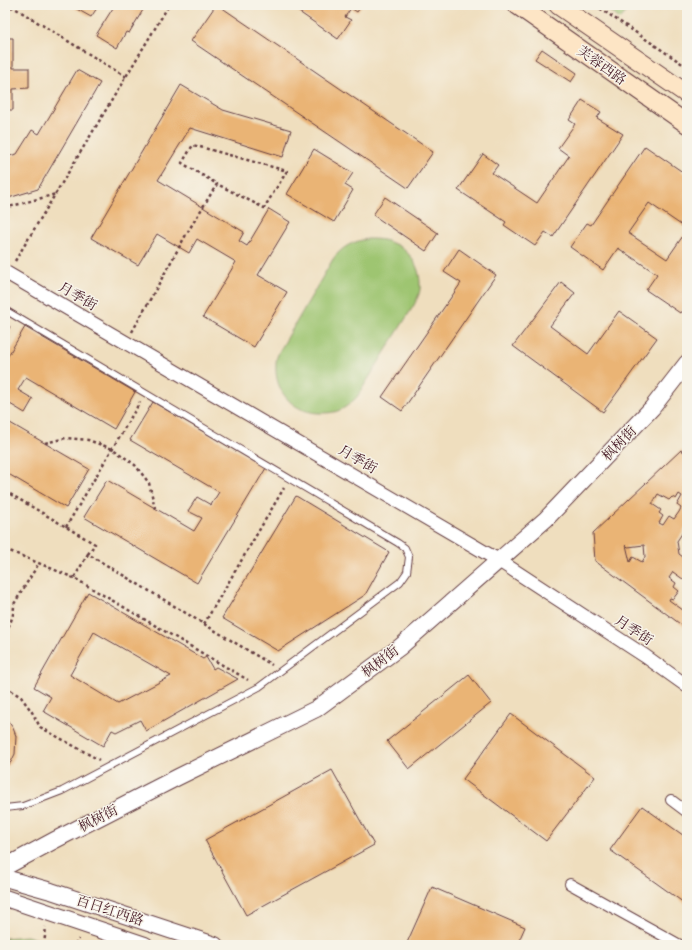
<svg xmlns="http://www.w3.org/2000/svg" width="692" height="950" font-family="'Gentium Book Plus','Noto Serif SC',serif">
  <rect width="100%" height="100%" fill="#f7f3e8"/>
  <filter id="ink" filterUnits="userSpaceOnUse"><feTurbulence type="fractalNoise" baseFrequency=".025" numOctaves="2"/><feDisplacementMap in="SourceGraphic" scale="8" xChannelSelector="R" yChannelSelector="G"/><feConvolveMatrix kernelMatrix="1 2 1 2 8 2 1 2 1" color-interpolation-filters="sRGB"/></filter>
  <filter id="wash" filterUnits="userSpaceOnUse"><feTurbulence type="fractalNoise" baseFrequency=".012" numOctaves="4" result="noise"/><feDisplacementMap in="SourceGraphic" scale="16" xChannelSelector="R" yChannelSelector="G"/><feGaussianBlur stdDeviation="0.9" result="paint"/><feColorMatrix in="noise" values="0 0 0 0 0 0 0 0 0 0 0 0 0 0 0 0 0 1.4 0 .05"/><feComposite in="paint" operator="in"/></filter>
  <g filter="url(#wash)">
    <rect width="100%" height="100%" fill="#efdebe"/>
    <g fill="#9ec571" stroke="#74724e">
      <polygon points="601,5 633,5 620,19"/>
      <path d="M 367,239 C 375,239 384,239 392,243 C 409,249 420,266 420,284 C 421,292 417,299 414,305 L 357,397 C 352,402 347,407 340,410 C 334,413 326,413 319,413 C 292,412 274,391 276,364 C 276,360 277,356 279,352 L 333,259 C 343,246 352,242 367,239 Z"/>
      <polygon points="27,936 56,945 5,945 5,938"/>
    </g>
    <g id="blocks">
      <g fill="#eab475" fill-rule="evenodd">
        <polygon points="77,5 99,5 91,17 75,8"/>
        <polygon points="109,5 146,5 129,33 126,32 117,48 96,35 113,8"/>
        <polygon points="216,5 218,5 433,152 408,188 191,41"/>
        <polygon points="289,5 362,5 357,12 351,8 345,17 351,20 338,39"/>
        <polygon points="5,38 13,38 13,68 29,68 29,88 13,89 13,110 5,110"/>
        <polygon points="542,49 577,73 571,82 535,59"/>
        <polygon points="77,70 100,83 38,189 5,199 5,157 17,154 32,130 39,134"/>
        <polygon points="181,85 223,110 291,130 283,157 190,128 158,180 244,232 239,241 247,246 269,209 290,222 258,275 287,292 254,347 203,317 236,262 197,239 189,253 157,234 138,265 91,238"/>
        <polygon points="582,100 601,112 597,118 623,134 553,237 545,232 535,246 504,225 506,222 458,190 483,154 498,165 492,173 537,203 569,156 558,148 575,124 569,120"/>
        <polygon points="645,146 687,175 687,229 649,203 628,233 667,259 687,230 687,302 680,313 646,290 657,274 618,248 603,270 570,247 587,223 591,225"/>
        <polygon points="314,149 353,173 345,185 353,190 334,222 287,194"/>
        <polygon points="385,197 438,233 426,251 373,215"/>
        <polygon points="459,249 496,275 402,411 382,397 461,283 444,272"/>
        <polygon points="561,282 575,293 550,326 588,354 619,311 657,338 603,412 513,346"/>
        <polygon points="25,327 135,392 114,429 26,377 18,390 33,399 25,413 10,404 5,412 5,361"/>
        <polygon points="153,402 266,468 197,583 84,517 107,480 194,531 202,518 188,511 197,497 211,505 219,492 130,440"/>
        <polygon points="5,420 89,469 66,508 5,472"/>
        <path d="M 681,450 L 687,454 L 687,526 L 677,541 L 679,554 L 687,560 L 687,582 L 673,572 L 669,578 L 676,583 L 674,587 L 679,591 L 673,599 L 670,598 L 669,600 L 687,613 L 687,629 L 595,561 L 593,533 ZM 658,494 L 669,500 L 672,497 L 676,499 L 679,494 L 682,496 L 677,505 L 681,508 L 679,512 L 674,519 L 669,516 L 663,525 L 659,523 L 663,516 L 659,513 L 661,510 L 652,504 ZM 626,545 L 628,547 L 644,545 L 645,557 L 642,562 L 633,557 L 630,562 Z"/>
        <polygon points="296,496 389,552 365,595 278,651 222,618"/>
        <path d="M 88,592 L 203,659 L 206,657 L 213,669 L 216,667 L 238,679 L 146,731 L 140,720 L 116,732 L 112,730 L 103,746 L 43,711 L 51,697 L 34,687 ZM 94,632 L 171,676 L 118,704 L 70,675 Z"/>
        <polygon points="469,675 491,703 409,769 387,741"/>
        <polygon points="511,714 595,777 546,841 463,779"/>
        <polygon points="5,717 13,728 16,736 15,754 11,762 5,769"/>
        <polygon points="332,770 374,845 246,915 205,840"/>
        <polygon points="642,806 687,838 687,905 610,850"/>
        <polygon points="432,887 525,927 517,945 406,945"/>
      </g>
    </g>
  </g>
  <g filter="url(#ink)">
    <use href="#blocks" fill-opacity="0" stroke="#633c41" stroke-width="1"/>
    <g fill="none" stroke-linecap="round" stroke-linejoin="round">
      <g stroke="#633c41" stroke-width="8">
        <polyline id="service" points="5,310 398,543 405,548 409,557 407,572 400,582 259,687 62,791 23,806 5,808"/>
      </g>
      <g stroke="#633c41" stroke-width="12">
        <g id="pedestrian">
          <polyline points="671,800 687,812"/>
          <polyline points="570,884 680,945"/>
        </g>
      </g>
      <g stroke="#633c41" stroke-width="15">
        <polyline id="minor" points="5,272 498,560 645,656 687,686"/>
      </g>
      <g stroke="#633c41" stroke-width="18">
        <g id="tertiary">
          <polyline points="5,867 55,840 178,777 316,709 400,647 546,519 652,408 687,363"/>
          <polyline points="5,878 51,891 215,945"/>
          <polyline points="5,898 145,945"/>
        </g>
      </g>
      <g stroke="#633c41" stroke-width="20">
        <g id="secondary">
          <polyline points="517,5 687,124"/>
          <polyline points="558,5 687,94"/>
        </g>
      </g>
      <g stroke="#633c41" stroke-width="2.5" stroke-dasharray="3 3" stroke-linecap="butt">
        <polyline points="595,5 687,67"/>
        <polyline points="5,9 13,7 126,77"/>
        <polyline points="5,208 56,194"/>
        <polyline points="15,261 169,5"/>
        <polyline points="132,332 187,233 217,184 182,163 193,145 287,171 264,208 217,184"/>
        <polyline points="5,334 10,325"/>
        <polyline points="45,443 66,438 88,440 113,449 135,465 149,483 155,508"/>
        <polyline points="5,491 95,544 88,554 272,665"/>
        <polyline points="66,527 140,402"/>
        <polyline points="5,549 74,578"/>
        <polyline points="88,554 74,578 248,680"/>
        <polyline points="204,624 284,488"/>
        <path d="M 5,632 C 11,624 14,614 14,604 L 39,563"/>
        <polyline points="5,689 9,689 21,697 32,712 40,727 99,760"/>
        <polyline points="44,945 46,927"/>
        <polyline points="75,945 79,939"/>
      </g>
      <use href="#service" stroke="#fff" stroke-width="6"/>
      <use href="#pedestrian" stroke="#fff" stroke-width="10"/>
      <use href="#minor" stroke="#fff" stroke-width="13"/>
      <use href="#tertiary" stroke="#fff" stroke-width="16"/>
      <use href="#secondary" stroke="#fde5c5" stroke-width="18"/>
    </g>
  </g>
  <g text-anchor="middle" stroke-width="3" stroke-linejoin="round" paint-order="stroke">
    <g font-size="14" fill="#4a1f2b" stroke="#f7f3e8">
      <text transform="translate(602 65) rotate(35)" y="5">芙蓉西路</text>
      <text transform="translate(78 296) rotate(30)" y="5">月季街</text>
      <text transform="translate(619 443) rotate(-46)" y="5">枫树街</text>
      <text transform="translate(358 459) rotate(30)" y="5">月季街</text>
      <text transform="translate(634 630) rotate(33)" y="5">月季街</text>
      <text transform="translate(380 661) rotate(-37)" y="5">枫树街</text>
      <text transform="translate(98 818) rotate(-27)" y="5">枫树街</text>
      <text transform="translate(110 910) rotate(18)" y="5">百日红西路</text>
    </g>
  </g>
  <rect width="692" height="950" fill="none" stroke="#f7f3e8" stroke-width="20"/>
</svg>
